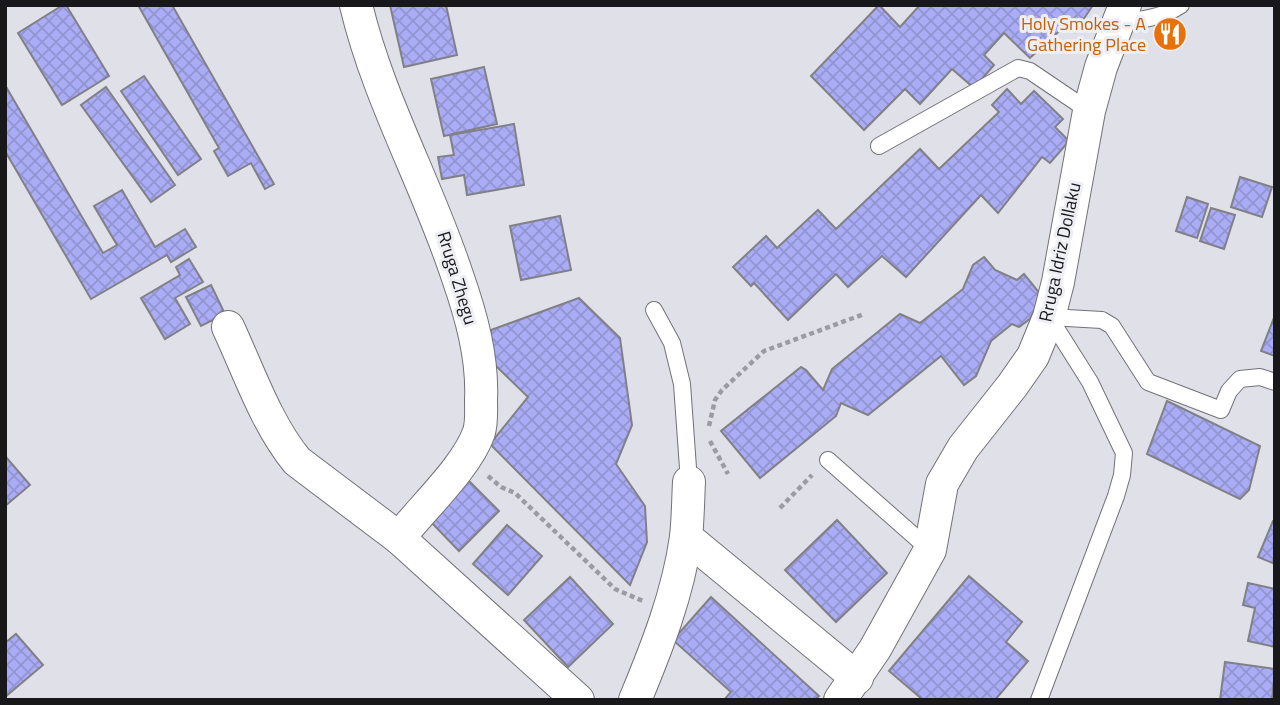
<svg xmlns="http://www.w3.org/2000/svg" width="1280" height="705" font-family="'Titillium Web',sans-serif">
  <defs>
    <pattern id="building-cross-hatch" width="8" height="8" patternUnits="userSpaceOnUse" patternTransform="scale(1.75)"><rect width="8" height="8" fill="#aaadf5"/><path d="M0 0l8 8M0 8l8-8" fill="none" stroke="#9294d1"/></pattern>
  </defs>
  <rect width="100%" height="100%" fill="#e0e1e8"/>
  <g fill="url(#building-cross-hatch)" stroke="#808086" stroke-width="2">
    <polygon points="63,5 66,5 109,76 62,105 18,33"/>
    <polygon points="138,5 172,5 274,184 265,189 251,163 228,176 214,151 219,148"/>
    <polygon points="390,5 446,5 457,55 404,67"/>
    <polygon points="879,5 900,27 920,5 1093,5 1075,32 1067,24 1030,58 1004,33 984,55 994,65 974,88 952,69 920,104 905,89 864,130 811,76"/>
    <polygon points="484,67 497,124 444,136 431,79"/>
    <polygon points="144,76 201,159 178,175 121,91"/>
    <polygon points="5,85 103,253 117,245 94,206 122,190 155,247 185,229 196,247 171,262 167,255 91,299 5,151"/>
    <polygon points="106,87 175,185 151,202 81,105"/>
    <polygon points="1007,89 1021,104 1034,91 1063,119 1055,127 1069,141 1050,163 1042,157 998,213 981,195 906,277 882,256 848,287 836,274 788,320 754,283 751,286 733,267 766,236 777,248 818,210 836,229 920,149 939,169 999,112 992,105"/>
    <polygon points="514,124 524,185 467,195 464,175 442,179 438,157 454,155 450,135"/>
    <polygon points="1240,177 1272,187 1262,217 1231,207"/>
    <polygon points="1187,197 1208,204 1197,238 1176,231"/>
    <polygon points="1211,208 1235,215 1224,249 1200,241"/>
    <polygon points="560,216 571,270 521,280 510,226"/>
    <polygon points="984,257 995,270 1017,280 1024,274 1041,295 1031,318 1019,327 1012,324 991,341 976,376 964,385 941,356 868,415 841,403 836,416 760,478 721,431 801,367 806,370 823,390 832,369 900,314 920,323 963,289 973,265"/>
    <polygon points="189,259 203,282 175,298 190,324 165,339 141,298 180,275 176,267"/>
    <polygon points="211,285 225,314 201,326 186,297"/>
    <polygon points="579,298 620,338 632,425 616,464 645,506 647,542 630,585 490,444 528,397 491,361 491,330"/>
    <polygon points="1275,315 1275,356 1261,351"/>
    <polygon points="1167,401 1260,446 1249,490 1240,499 1147,454"/>
    <polygon points="5,456 30,485 5,506"/>
    <polygon points="467,479 499,511 459,551 428,519"/>
    <polygon points="837,520 887,573 836,622 785,570"/>
    <polygon points="1273,521 1275,521 1275,564 1258,557"/>
    <polygon points="507,525 542,556 508,595 473,564"/>
    <polygon points="969,576 1022,622 1006,642 1028,661 995,700 923,700 889,671"/>
    <polygon points="570,577 613,624 568,667 524,620"/>
    <polygon points="1248,583 1275,589 1275,647 1248,641 1255,608 1243,605"/>
    <polygon points="711,597 819,696 815,700 724,700 731,692 673,640"/>
    <polygon points="16,634 43,665 5,697 5,643"/>
    <polygon points="1225,662 1275,669 1272,700 1220,700"/>
  </g>
  <g fill="none" stroke-linecap="round" stroke-linejoin="round">
    <g stroke="#727278" stroke-width="18">
      <g id="lane">
        <path d="M 1118,22 C 1141,20 1162,18 1181,5"/>
        <polyline points="879,146 1018,68 1030,71 1089,111"/>
        <polyline points="654,310 672,343 682,384 689,482"/>
        <polyline points="1049,317 1102,320 1112,326 1148,382 1221,410 1229,391 1240,379 1260,377 1275,382"/>
        <polyline points="828,460 930,550"/>
        <polyline points="1039,700 1116,496 1122,475 1124,453 1090,382 1049,317"/>
      </g>
    </g>
    <g stroke="#727278" stroke-width="34">
      <g id="street">
        <path d="M 356,5 C 378,98 427,184 457,275 C 471,315 483,357 481,400 C 481,410 482,422 479,432 C 467,467 423,507 399,538"/>
        <path d="M 228,327 C 249,372 266,423 297,461 L 399,538 L 578,700"/>
        <polyline points="686,537 857,678"/>
        <path d="M 635,700 C 657,647 678,594 686,537 C 688,519 688,501 689,482"/>
        <polyline points="840,700 875,649 930,550 942,484 963,448 1012,386 1033,356 1049,317 1058,282 1089,111 1101,67 1125,5"/>
      </g>
    </g>
    <g stroke="#9b9ca1" stroke-width="4.5" stroke-dasharray="5 3.5" stroke-linecap="butt">
      <polyline points="709,426 715,400 722,390 764,351 864,314"/>
      <polyline points="710,441 728,474"/>
      <polyline points="488,476 501,487 515,493 615,589 643,601"/>
      <polyline points="780,508 812,475"/>
    </g>
    <use href="#lane" stroke="#fff" stroke-width="16"/>
    <use href="#street" stroke="#fff" stroke-width="32"/>
  </g>
  <defs>
    <g id="restaurant-disc" transform="scale(1.75)"><circle r="9.5" fill="#e8710a" stroke="#eeeef5"/><path d="M-5-6h1v4h1v-4h1v4h1v-4h1v5L-1.5 .5V6h-2V.5L-5-1ZM5-6V6H3V1.5H1.5Q1.5-4 5-6Z" fill="#fff"/></g>
  </defs>
  <g fill-rule="evenodd">
    <use href="#restaurant-disc" x="1170" y="34"/>
  </g>
  <g text-anchor="middle" stroke-width="6" stroke-linejoin="round" paint-order="stroke">
    <g font-size="18" fill="#c56008" stroke="#eeeef5" text-anchor="end">
      <text x="1146" y="30">Holy Smokes - A<tspan x="1146" dy="21">Gathering Place</tspan></text>
    </g>
    <g font-size="18" fill="#18181a" stroke="#eeeef5">
      <text transform="translate(1060 252) rotate(-78)" y="6">Rruga Idriz Dollaku</text>
      <text transform="translate(457 278) rotate(73)" y="6">Rruga Zhegu</text>
    </g>
  </g>
  <rect width="1280" height="705" fill="none" stroke="#18181a" stroke-width="14"/>
</svg>
